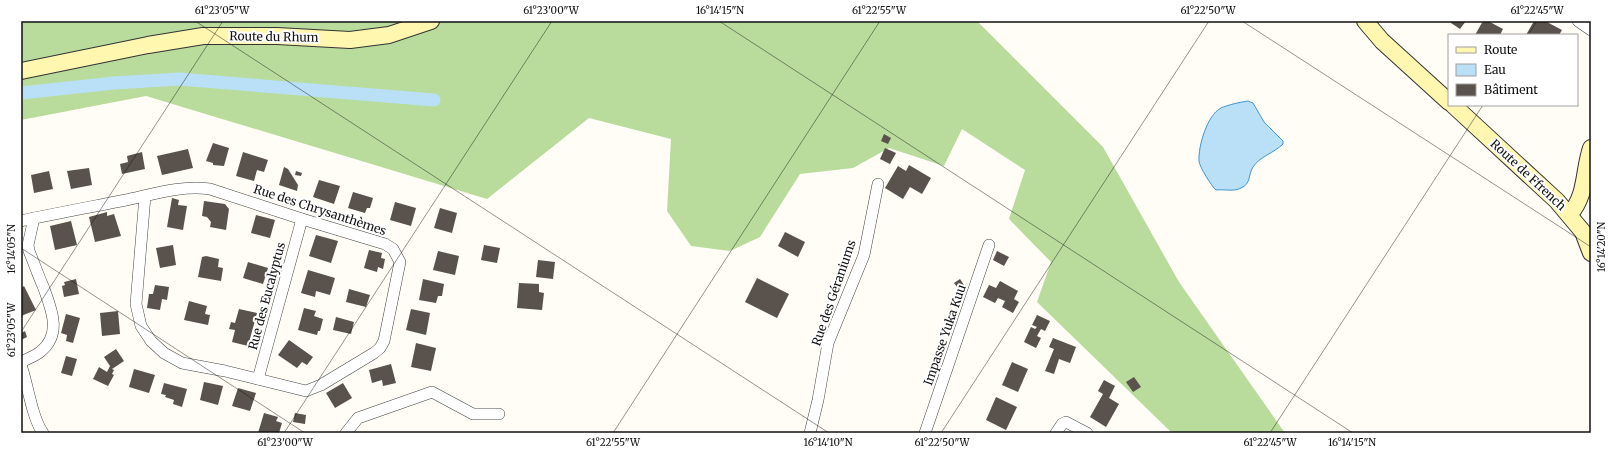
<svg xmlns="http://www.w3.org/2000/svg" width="1612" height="454" font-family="Merriweather,serif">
  <rect width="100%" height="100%" fill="#fffdf5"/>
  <polygon fill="#b9dc9c" points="21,21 977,21 1103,147 1179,282 1285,433 1172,433 1037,302 1051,262 1009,219 1025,170 962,129 944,166 889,148 853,168 800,174 760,237 730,251 691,246 667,211 671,139 589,118 487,199 146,96 21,120"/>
  <path fill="#b9e0f7" stroke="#3f96cf" d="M 1248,101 L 1253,103 L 1264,122 L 1283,141 L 1283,144 C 1274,153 1259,157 1253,167 C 1248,175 1251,184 1241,188 C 1234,192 1224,189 1216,190 C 1212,187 1199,166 1199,161 C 1198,147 1207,115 1221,108 C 1227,105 1241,102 1248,101 Z"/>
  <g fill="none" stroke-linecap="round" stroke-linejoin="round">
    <polyline stroke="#b9e0f7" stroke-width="13" points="21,93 114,83 179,79 434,100"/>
  </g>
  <g fill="#5a524d">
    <polygon points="1452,21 1466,21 1460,29 1451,23"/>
    <polygon points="1483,21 1488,21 1503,29 1500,35 1475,35"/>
    <polygon points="1534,21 1545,21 1562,30 1559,35 1526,35"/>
    <polygon points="884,134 891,138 888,144 881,141"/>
    <polygon points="213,143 229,148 224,166 213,165 213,163 206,161"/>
    <polygon points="885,148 896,153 890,164 880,159"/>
    <polygon points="188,149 193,168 162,175 157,156"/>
    <polygon points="142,152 145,169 122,174 120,164 128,162 127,156"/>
    <polygon points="243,152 268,160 264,172 257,170 254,181 236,176"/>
    <polygon points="909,165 931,178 922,194 910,187 903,199 885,188 898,166 906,171"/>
    <polygon points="284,167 288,169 298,185 297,191 279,185"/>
    <polygon points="89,168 92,185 71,189 67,171"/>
    <polygon points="49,171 53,189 34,193 31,175"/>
    <polygon points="296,171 302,173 301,176 295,175"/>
    <polygon points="319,180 340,186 334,204 313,197"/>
    <polygon points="353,192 373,198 370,208 367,208 365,213 348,208"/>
    <polygon points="172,198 179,200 178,205 187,206 183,230 167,227"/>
    <polygon points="204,201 225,204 229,209 226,230 210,227 211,222 207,217 202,216"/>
    <polygon points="395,202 416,208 411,226 390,220"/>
    <polygon points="440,208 457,213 452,233 434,228"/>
    <polygon points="107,212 107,216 114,214 121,236 95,242 89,217"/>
    <polygon points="256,215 275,220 270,238 251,233"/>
    <polygon points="71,221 77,245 55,250 50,226"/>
    <polygon points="785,232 805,242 798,257 778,246"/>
    <polygon points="316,235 338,241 331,263 309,256"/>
    <polygon points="173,245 176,265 160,268 156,248"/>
    <polygon points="484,245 500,248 497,263 481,260"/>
    <polygon points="369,250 382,253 381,258 385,259 383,269 378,267 377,272 364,268"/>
    <polygon points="438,251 459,256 455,275 433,270"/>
    <polygon points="997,251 1009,257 1004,266 993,260"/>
    <polygon points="206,256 219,259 218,267 223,268 221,281 198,277 202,257"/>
    <polygon points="538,260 555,262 553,279 536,277"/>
    <polygon points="248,262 268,268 263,284 243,278"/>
    <polygon points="308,270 335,278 330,295 316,291 315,297 301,293"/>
    <polygon points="757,278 789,294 777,318 745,302"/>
    <polygon points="76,279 79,294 64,297 62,286 65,285 64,282"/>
    <polygon points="423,279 444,284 442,296 438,296 436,303 419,300"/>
    <polygon points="960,279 966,288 961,292 954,283"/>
    <polygon points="1000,281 1018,291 1014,299 1019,302 1013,313 1002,307 1005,301 998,298 995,303 983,297 989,285 996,288"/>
    <polygon points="519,283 539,284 539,292 544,293 542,310 517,308"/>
    <polygon points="155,285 169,287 167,300 162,299 160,310 147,308 149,294 153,294"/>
    <polygon points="24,286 36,310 21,316 21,288"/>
    <polygon points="349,289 370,295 366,307 346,302"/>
    <polygon points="189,301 207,306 205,314 210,315 208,325 184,320"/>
    <polygon points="304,308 316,311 314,316 323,319 320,331 318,331 317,335 298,330"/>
    <polygon points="239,309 257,313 248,346 232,342 235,330 229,329 231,322 235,323"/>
    <polygon points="411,309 430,313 426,335 406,330"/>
    <polygon points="118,311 120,334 102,336 100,313"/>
    <polygon points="66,314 80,318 73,343 66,341 67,335 61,333"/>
    <polygon points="1037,315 1050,321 1045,331 1041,329 1037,336 1041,338 1036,348 1024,342 1031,327 1035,329 1037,327 1032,325"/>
    <polygon points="336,317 354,322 351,334 333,330"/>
    <polygon points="25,331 27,337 21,340 21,333"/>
    <polygon points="1053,338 1076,347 1070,363 1059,359 1054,374 1045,371 1054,349 1049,347"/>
    <polygon points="289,340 313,357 307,365 302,362 297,368 278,355"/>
    <polygon points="416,343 436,348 431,371 411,367"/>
    <polygon points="116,349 124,361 112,369 114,370 112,374 114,375 108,386 93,379 99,367 107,372 110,366 104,357"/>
    <polygon points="66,356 77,359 72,376 61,373"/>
    <polygon points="1012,362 1028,369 1018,392 1002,385"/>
    <polygon points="391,364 396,383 383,386 382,380 372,383 369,370"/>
    <polygon points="134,369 155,375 149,393 129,387"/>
    <polygon points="1134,377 1141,387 1133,392 1126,382"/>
    <polygon points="1104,380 1115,386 1109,398 1119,404 1106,427 1090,417 1103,394 1098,391"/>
    <polygon points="204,382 223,386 218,405 200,400"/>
    <polygon points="164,383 187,389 182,407 173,404 174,400 165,397 166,395 161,394"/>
    <polygon points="343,383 352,398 335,408 326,393"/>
    <polygon points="238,388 256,393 250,411 232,406"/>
    <polygon points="996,397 1017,407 1006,430 986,420"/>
    <polygon points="264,413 278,417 276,421 282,423 279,433 258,433"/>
    <polygon points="295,413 306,415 305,424 293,422"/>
  </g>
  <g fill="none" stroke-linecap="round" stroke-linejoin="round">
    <g stroke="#444" stroke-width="12">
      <g id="street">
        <polyline points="1578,21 1591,30"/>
        <path d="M 21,221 C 56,213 91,207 126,200 C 154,194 182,185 210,189 L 302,219 L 385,244 L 393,249 L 400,262 L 384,341 L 380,348 L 374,353 L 321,385 L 306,391 L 225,371 L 182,363 L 164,353 L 151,341 L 141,326 L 136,304 L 145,196"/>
        <path d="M 21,362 C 27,359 35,356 40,352 C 63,334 51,308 43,286 C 38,275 34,263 29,251 L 28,245 L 34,218"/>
        <path d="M 21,365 C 28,385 32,418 43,433"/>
        <polyline points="258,379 302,219"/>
        <polyline points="346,433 358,418 432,392 473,414 499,414"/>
        <polyline points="810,433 818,400 828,343 864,255 878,184"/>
        <polyline points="925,433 989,245"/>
        <polyline points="1056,433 1062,424 1066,422 1087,433"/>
      </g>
    </g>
    <g stroke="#333" stroke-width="18">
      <g id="secondary">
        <polyline points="1365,21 1382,41 1449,102"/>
        <polyline points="21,71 148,45 203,36 277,36 350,40 389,35 431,21"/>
        <polyline points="1453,105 1557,201 1583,232 1591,253"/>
        <path d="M 1570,214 C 1587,194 1583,172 1591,148"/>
      </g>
    </g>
    <use href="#street" stroke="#fff" stroke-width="11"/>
    <use href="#secondary" stroke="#fff6b0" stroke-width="16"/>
  </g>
  <path fill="none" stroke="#111" stroke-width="1" stroke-opacity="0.45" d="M 195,21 L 829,433M 719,21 L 1353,433M 1242,21 L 1591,247M 1528,35 L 1537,21M 21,248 L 305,433M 21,332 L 223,21M 284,433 L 552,21M 613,433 L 880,21M 941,433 L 1209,21M 1270,433 L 1483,105"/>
  <g text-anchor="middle" stroke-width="4" stroke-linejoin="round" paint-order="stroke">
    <g font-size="12" fill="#111" stroke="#fff">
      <text transform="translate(274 37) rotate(1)" y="4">Route du Rhum</text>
      <text transform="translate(1528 175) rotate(43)" y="4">Route de Ffrench</text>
      <text transform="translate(320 210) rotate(18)" y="4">Rue des Chrysanthèmes</text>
      <text transform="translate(834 293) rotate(-71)" y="4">Rue des Géraniums</text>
      <text transform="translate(267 296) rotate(-75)" y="4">Rue des Eucalyptus</text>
      <text transform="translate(945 335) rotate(-71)" y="4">Impasse Yuka Kuu</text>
    </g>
  </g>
  <rect width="1612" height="454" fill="none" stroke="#ffffff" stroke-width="44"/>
  <rect x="1448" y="34" width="130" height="72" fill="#ffffff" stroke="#a0a0a0"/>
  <rect x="1456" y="47" width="20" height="6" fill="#fff6b0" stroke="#a0a0a0"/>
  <text x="1484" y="54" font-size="12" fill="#111111">Route</text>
  <rect x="1456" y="64" width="20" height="12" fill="#b9e0f7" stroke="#a0a0a0"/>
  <text x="1484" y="74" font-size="12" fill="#111111">Eau</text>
  <rect x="1456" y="84" width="20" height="12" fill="#5a524d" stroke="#a0a0a0"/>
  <text x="1484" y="94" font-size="12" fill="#111111">Bâtiment</text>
  <rect x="22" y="22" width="1568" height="410" fill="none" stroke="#111" stroke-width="1.5"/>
  <g font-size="10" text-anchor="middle" fill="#111">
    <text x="222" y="14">61°23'05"W</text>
    <text x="551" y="14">61°23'00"W</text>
    <text x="720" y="14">16°14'15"N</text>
    <text x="879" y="14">61°22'55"W</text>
    <text x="1208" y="14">61°22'50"W</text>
    <text x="1537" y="14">61°22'45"W</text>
    <text transform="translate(1601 247) rotate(-90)" y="4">16°14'20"N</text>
    <text transform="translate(11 249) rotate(-90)" y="4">16°14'05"N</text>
    <text transform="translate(11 330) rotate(-90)" y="4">61°23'05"W</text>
    <text x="285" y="446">61°23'00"W</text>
    <text x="613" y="446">61°22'55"W</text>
    <text x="828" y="446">16°14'10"N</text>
    <text x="942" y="446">61°22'50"W</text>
    <text x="1270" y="446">61°22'45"W</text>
    <text x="1352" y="446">16°14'15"N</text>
  </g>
</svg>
